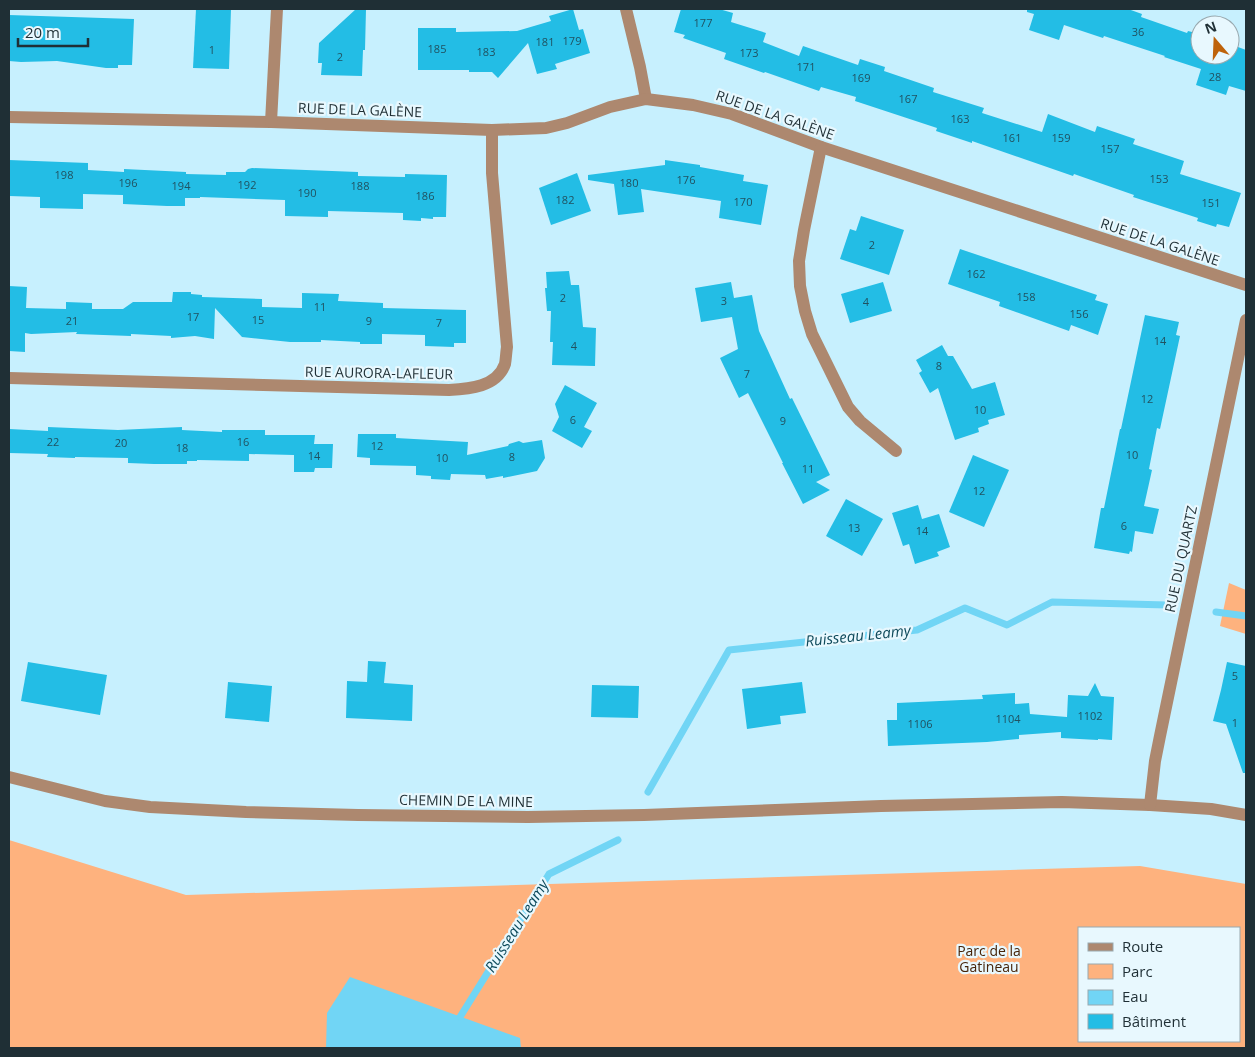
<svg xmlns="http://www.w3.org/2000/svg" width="1255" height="1057" font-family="'Open Sans',sans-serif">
  <rect width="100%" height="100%" fill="#c7f0fe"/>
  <g fill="#feb27e" fill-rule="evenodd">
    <polygon points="1229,583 1246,590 1246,634 1220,626"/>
    <path d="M 9,840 L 186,895 L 1140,866 L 1246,884 L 1246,1048 L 9,1048 ZM 1079,928 L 1239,928 L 1239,1041 L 1079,1041 Z"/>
  </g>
  <polygon fill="#71d5f5" points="350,977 520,1038 521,1048 326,1048 327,1013"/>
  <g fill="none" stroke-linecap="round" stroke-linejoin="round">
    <g stroke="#71d5f5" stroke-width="7">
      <polyline points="1216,612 1246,616"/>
      <polyline points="648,792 729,650 917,630 965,608 1007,625 1052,602 1167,605"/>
      <polyline points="460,1017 549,874 618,840"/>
    </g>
  </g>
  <g fill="#23bde5">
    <polygon points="196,9 231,9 229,69 193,68"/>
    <polygon points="356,9 366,9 365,50 363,50 362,76 321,75 322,63 318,63 319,43"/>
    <polygon points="573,9 579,30 583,29 590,53 555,64 557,69 537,74 528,43 498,78 492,72 469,72 469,70 418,70 418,28 456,28 456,32 517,31 551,21 549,16"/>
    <polygon points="681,9 719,9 733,13 731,22 766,33 763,42 799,56 803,46 858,65 860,59 885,67 884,71 934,88 933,92 984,108 982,113 1042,132 1048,114 1095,132 1097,126 1135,139 1133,144 1184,161 1180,174 1241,193 1229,227 1217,224 1216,227 1197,221 1198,218 1133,197 1134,195 1074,174 1073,176 972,141 972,143 936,131 937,128 855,101 856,97 821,87 819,91 765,72 764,73 724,59 726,53 683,38 685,35 674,32"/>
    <polygon points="1027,9 1128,9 1142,14 1141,17 1187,33 1188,31 1200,34 1200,55 1230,55 1230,44 1246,50 1246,91 1229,86 1226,95 1196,85 1201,69 1164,57 1165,56 1104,36 1103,38 1064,25 1059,40 1029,30 1034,14 1027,12"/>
    <polygon points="9,15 134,19 132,65 118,65 118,68 106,68 57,61 21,62 9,61"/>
    <polygon points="9,160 88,163 88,170 124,172 124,169 186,172 186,174 226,175 226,172 245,172 248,169 252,168 358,172 358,176 405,177 405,174 447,175 446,217 433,217 433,219 421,218 421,221 403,220 403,213 328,211 328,217 285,216 285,200 200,197 200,198 185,198 185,206 167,206 123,204 123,195 83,194 83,209 40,208 40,197 9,196"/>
    <polygon points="665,160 700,165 700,167 744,175 743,181 768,185 761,225 719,218 721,201 641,189 644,212 618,215 614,184 588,180 588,175 665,165"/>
    <polygon points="577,173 591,211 551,225 539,188"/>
    <polygon points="861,216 904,230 889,275 840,259 850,229 856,231"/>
    <polygon points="960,249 1097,295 1095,300 1108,304 1098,335 1071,325 1069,331 999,306 1000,302 948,284"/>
    <polygon points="569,271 571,285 579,285 583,327 596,328 595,366 552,365 553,342 550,342 551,311 547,311 545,288 547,288 546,272"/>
    <polygon points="731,282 734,298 752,295 759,331 790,399 792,398 830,475 816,482 830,490 803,504 782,463 783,463 748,393 739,398 720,358 738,349 732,317 701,322 695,288"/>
    <polygon points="883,282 892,311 850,323 841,294"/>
    <polygon points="9,286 27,287 26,308 66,309 66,302 92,303 92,309 123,309 133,302 172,302 173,292 191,292 191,294 202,295 202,297 262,299 262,307 302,308 302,293 339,294 338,301 383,303 383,308 466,310 466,343 454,343 454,347 425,346 425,335 382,334 382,344 360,344 360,342 321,340 321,342 290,342 242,337 215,308 214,339 195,336 171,338 171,336 131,334 131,336 76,334 77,332 31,334 25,333 25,352 9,351"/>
    <polygon points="1145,315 1179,322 1176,335 1180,336 1160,429 1157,428 1149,469 1152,470 1144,506 1159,509 1153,534 1135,531 1132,552 1130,551 1129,554 1094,548 1101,508 1104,508 1120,429 1121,429"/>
    <polygon points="942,345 948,356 953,356 972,389 995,382 1005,415 988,420 989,424 978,428 979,432 955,440 938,388 930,393 919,373 922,371 916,360"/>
    <polygon points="565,385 597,403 584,427 592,431 582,448 552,431 559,417 555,404"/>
    <polygon points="48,427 118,430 182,427 182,430 222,432 222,430 265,430 265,435 315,435 314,444 333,444 332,468 315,468 314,472 294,472 294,455 249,454 249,461 197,460 197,461 187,461 187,464 154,464 128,463 128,458 75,457 75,458 47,457 48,454 9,453 9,429 48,431"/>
    <polygon points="358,434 396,434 396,438 468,442 467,455 508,446 509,444 519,441 523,443 542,440 545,458 537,471 503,478 503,476 486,479 485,475 451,474 450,480 431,479 431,476 416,475 416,466 370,465 370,458 357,457"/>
    <polygon points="973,455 1009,470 984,527 949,512"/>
    <polygon points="846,499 883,519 862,556 826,536"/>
    <polygon points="918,505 922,519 939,514 950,547 937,552 939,556 915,564 909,544 903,546 892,513"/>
    <polygon points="368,661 386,662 384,683 413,685 412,721 346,718 347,681 367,682"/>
    <polygon points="28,662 107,675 100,715 21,701"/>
    <polygon points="1227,662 1246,666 1246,773 1243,773 1226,724 1213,721 1221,690"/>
    <polygon points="228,682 272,686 269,722 225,718"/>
    <polygon points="802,682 806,713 780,716 781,724 747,729 742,689"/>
    <polygon points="1095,683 1101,696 1114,697 1112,740 1098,739 1098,740 1061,738 1061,732 1019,735 1019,739 987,742 888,746 887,720 897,720 897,703 983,699 982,695 1015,693 1015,704 1029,703 1030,714 1067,717 1068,695 1088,696"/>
    <polygon points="592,685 639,686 638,718 591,717"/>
  </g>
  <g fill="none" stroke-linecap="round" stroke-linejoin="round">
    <g stroke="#ad886f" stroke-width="12">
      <polyline points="626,9 640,67 646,99"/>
      <polyline points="9,117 271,122 492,130 546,128 567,123 610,107 646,99 693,105 732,114 821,147 1246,285"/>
      <polyline points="271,122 277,9"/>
      <polyline points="821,147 804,230 799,261 800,286 805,311 812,334 848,407 860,421 896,451"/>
      <path d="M 9,378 L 449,390 C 469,389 497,387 505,364 C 506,359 506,353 507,347 L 492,173 L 492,130"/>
      <polyline points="9,777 105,801 150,807 246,812 358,815 528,817 644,815 881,806 1062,802 1150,805 1211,809 1246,815"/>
      <polyline points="1150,805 1155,761 1160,736 1246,320"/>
    </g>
  </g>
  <g text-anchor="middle" stroke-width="4.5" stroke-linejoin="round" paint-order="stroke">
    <g font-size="11" fill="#205261">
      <text x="703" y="27">177</text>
      <text x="1138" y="36">36</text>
      <text x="572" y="45">179</text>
      <text x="545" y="46">181</text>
      <text x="437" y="53">185</text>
      <text x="212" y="54">1</text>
      <text x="486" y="56">183</text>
      <text x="749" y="57">173</text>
      <text x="340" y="61">2</text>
      <text x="806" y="71">171</text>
      <text x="1215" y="81">28</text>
      <text x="861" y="82">169</text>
      <text x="908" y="103">167</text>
      <text x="960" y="123">163</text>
      <text x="1012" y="142">161</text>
      <text x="1061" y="142">159</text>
      <text x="1110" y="153">157</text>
      <text x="64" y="179">198</text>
      <text x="1159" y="183">153</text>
      <text x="686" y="184">176</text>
      <text x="128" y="187">196</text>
      <text x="629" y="187">180</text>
      <text x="247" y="189">192</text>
      <text x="181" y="190">194</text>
      <text x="360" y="190">188</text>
      <text x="307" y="197">190</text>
      <text x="425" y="200">186</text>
      <text x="565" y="204">182</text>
      <text x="743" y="206">170</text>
      <text x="1211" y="207">151</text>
      <text x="872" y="249">2</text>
      <text x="976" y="278">162</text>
      <text x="1026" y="301">158</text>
      <text x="563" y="302">2</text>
      <text x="724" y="305">3</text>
      <text x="866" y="306">4</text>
      <text x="320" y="311">11</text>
      <text x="1079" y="318">156</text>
      <text x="193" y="321">17</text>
      <text x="258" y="324">15</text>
      <text x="72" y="325">21</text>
      <text x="369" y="325">9</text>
      <text x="439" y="327">7</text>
      <text x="1160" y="345">14</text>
      <text x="574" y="350">4</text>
      <text x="939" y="370">8</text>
      <text x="747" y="378">7</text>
      <text x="1147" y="403">12</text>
      <text x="980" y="414">10</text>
      <text x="573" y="424">6</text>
      <text x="783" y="425">9</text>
      <text x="53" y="446">22</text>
      <text x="243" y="446">16</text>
      <text x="121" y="447">20</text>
      <text x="377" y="450">12</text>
      <text x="182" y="452">18</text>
      <text x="1132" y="459">10</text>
      <text x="314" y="460">14</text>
      <text x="512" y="461">8</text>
      <text x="442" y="462">10</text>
      <text x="808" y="473">11</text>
      <text x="979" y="495">12</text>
      <text x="1124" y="530">6</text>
      <text x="854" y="532">13</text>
      <text x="922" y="535">14</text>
      <text x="1235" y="680">5</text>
      <text x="1090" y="720">1102</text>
      <text x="1008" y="723">1104</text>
      <text x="1235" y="727">1</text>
      <text x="920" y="728">1106</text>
    </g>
    <g font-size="14" fill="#1f2f35" stroke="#e8f8fe">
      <text transform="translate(360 110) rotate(2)" y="5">RUE DE LA GALÈNE</text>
      <text transform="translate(775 115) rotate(19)" y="5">RUE DE LA GALÈNE</text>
      <text transform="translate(1160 242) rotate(18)" y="5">RUE DE LA GALÈNE</text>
      <text transform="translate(379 373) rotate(1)" y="5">RUE AURORA-LAFLEUR</text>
      <text transform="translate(1181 559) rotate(-78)" y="5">RUE DU QUARTZ</text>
      <text transform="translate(466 801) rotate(1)" y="5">CHEMIN DE LA MINE</text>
    </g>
    <g font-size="14" fill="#462409" stroke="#e8f8fe">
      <text x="989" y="956">Parc de la<tspan x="989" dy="16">Gatineau</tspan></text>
    </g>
    <g font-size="15" font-style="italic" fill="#0e4a5b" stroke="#e8f8fe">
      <text transform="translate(858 636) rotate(-6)" y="5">Ruisseau Leamy</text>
      <text transform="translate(517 926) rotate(-58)" y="5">Ruisseau Leamy</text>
    </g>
  </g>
  <rect width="1255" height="1057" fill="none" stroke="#1f2f35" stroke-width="20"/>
  <rect x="1078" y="927" width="162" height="115" fill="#e8f8fe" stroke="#98a8ae"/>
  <rect x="1088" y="943" width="25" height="8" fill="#ad886f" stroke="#98a8ae"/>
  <text x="1122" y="952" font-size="15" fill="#1f2f35">Route</text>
  <rect x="1088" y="964" width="25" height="15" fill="#feb27e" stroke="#98a8ae"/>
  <text x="1122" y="977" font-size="15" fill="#1f2f35">Parc</text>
  <rect x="1088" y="990" width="25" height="15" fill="#71d5f5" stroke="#98a8ae"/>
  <text x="1122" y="1002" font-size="15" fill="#1f2f35">Eau</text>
  <rect x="1088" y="1014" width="25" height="15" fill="#23bde5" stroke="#98a8ae"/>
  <text x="1122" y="1027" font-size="15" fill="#1f2f35">Bâtiment</text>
  <g transform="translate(1215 40) rotate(341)"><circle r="24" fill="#e8f8fe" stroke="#98a8ae"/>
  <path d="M0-4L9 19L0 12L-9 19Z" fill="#be630b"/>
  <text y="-8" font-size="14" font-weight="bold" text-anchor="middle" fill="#1f2f35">N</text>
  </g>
  <path d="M18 38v8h70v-8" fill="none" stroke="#1f2f35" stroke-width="2.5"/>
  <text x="25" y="38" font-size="15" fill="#1f2f35" stroke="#e8f8fe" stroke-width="4" paint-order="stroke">20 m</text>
</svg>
